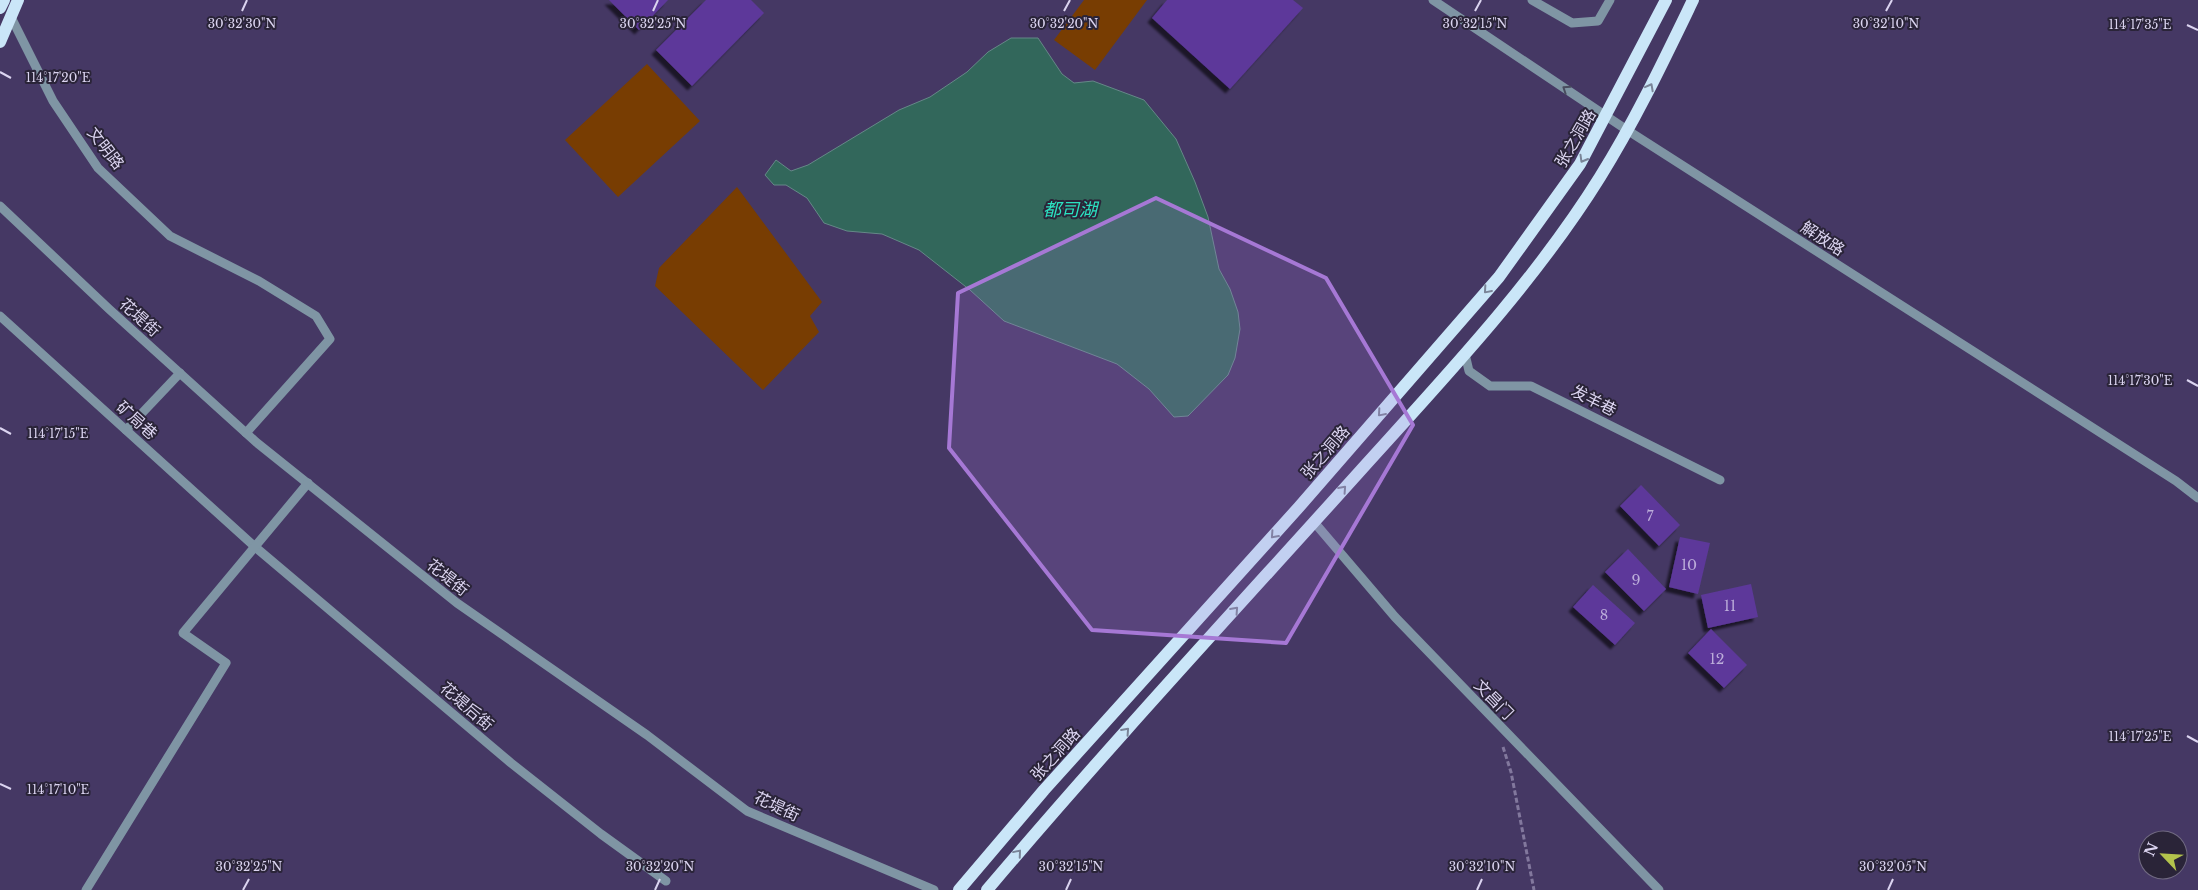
<svg xmlns="http://www.w3.org/2000/svg" width="2198" height="890" font-family="'Libre Baskerville','Noto Sans SC',serif">
  <defs>
    <filter id="shadow"><feDropShadow dx="-4.5" dy="4.5" stdDeviation="1" flood-color="#0009"/></filter>
  </defs>
  <rect width="100%" height="100%" fill="#453864"/>
  <g fill="#783d02">
    <polygon points="1084,0 1147,0 1095,70 1054,40"/>
    <polygon points="647,64 700,121 618,197 565,140"/>
    <polygon points="737,187 822,302 810,316 819,332 763,390 655,286 659,268"/>
  </g>
  <polygon fill="#32675b" stroke="#658888" points="1011,38 1038,38 1062,74 1074,83 1093,81 1144,100 1176,139 1195,182 1208,217 1219,269 1230,289 1238,312 1240,329 1235,358 1228,375 1188,416 1174,417 1149,389 1117,364 1004,321 970,290 919,250 882,234 847,231 824,223 807,198 786,185 774,185 765,175 776,160 791,171 808,165 899,110 930,97 967,72 988,52"/>
  <g fill="#5d399a" filter="url(#shadow)">
    <polygon points="609,0 668,0 639,30"/>
    <polygon points="706,0 751,0 764,13 692,86 656,50"/>
    <polygon points="1167,0 1293,0 1303,8 1230,89 1152,18"/>
    <polygon points="1641,485 1680,525 1659,546 1620,506"/>
    <polygon points="1680,537 1710,543 1698,594 1669,587"/>
    <polygon points="1628,549 1666,589 1644,611 1605,572"/>
    <polygon points="1751,584 1758,617 1708,628 1701,595"/>
    <polygon points="1593,585 1635,623 1615,645 1573,607"/>
    <polygon points="1711,629 1747,665 1724,688 1688,653"/>
  </g>
  <g fill="none" stroke-linecap="round" stroke-linejoin="round">
    <polyline stroke="#82789d" stroke-width="3" stroke-dasharray="5 2.5" stroke-linecap="butt" points="1503,747 1511,772 1534,890"/>
    <g stroke="#7f95a4" stroke-width="9">
      <polyline points="1433,0 1627,130 2176,481 2198,498"/>
      <polyline points="1532,0 1572,23 1598,21 1610,0"/>
      <polyline points="11,17 53,101 98,168 170,236 259,281 316,316 330,339 246,433"/>
      <polyline points="0,206 109,309 256,442 457,603 647,735 747,811 934,890"/>
      <polyline points="0,316 254,546 511,763 601,834 666,881"/>
      <polyline points="1465,354 1469,371 1490,386 1531,386 1720,480"/>
      <polyline points="126,430 180,373"/>
      <polyline points="1314,522 1395,617 1659,890"/>
      <polyline points="86,890 226,663 183,633 308,483"/>
    </g>
    <g stroke="#cae6f8" stroke-width="12">
      <polyline points="0,8 4,0"/>
      <polyline points="0,42 18,0"/>
      <polyline points="959,890 1044,790 1299,507 1499,277 1580,164 1666,0"/>
      <path d="M 987,890 C 1108,747 1235,610 1361,470 C 1444,378 1534,283 1600,177 C 1635,121 1664,60 1693,0"/>
    </g>
  </g>
  <defs><path id="oneway-chevron" d="M-2-3.5L2.5 0L-2 3.5" fill="none" stroke-width="1.6" stroke-linecap="round" stroke-linejoin="round" transform="scale(1.25)"/></defs>
  <g stroke="#7a8598">
    <use href="#oneway-chevron" transform="translate(1650 87) rotate(-62)"/>
    <use href="#oneway-chevron" transform="translate(1583 159) rotate(120)"/>
    <use href="#oneway-chevron" transform="translate(1487 290) rotate(131)"/>
    <use href="#oneway-chevron" transform="translate(1381 413) rotate(131)"/>
    <use href="#oneway-chevron" transform="translate(1343 489) rotate(-48)"/>
    <use href="#oneway-chevron" transform="translate(1274 535) rotate(132)"/>
    <use href="#oneway-chevron" transform="translate(1235 610) rotate(-48)"/>
    <use href="#oneway-chevron" transform="translate(1126 731) rotate(-48)"/>
    <use href="#oneway-chevron" transform="translate(1018 853) rotate(-50)"/>
  </g>
  <use stroke="#484c5e" href="#oneway-chevron" transform="translate(1566 89) rotate(-146)"/>
  <path fill="#a678d5" fill-opacity="0.2" stroke="#a678d5" stroke-width="4" stroke-linejoin="round" d="M 1156,198 L 1326,278 L 1413,425 L 1286,643 L 1092,630 L 949,448 L 958,293 Z"/>
  <path fill="none" stroke="#dbd4f0" stroke-width="2" d="M 242,11 L 247,0M 653,11 L 658,0M 1064,11 L 1070,0M 1475,11 L 1481,0M 1886,11 L 1892,0M 2187,25 L 2198,30M 0,72 L 11,78M 2187,380 L 2198,386M 0,428 L 11,434M 2187,736 L 2198,742M 0,784 L 11,789M 243,890 L 249,879M 655,890 L 660,879M 1066,890 L 1071,879M 1477,890 L 1482,879M 1888,890 L 1893,879"/>
  <g text-anchor="middle" stroke-width="4" stroke-linejoin="round" paint-order="stroke">
    <g font-size="14" fill="#bcadda">
      <text x="1650" y="521">7</text>
      <text x="1689" y="570">10</text>
      <text x="1636" y="585">9</text>
      <text x="1730" y="611">11</text>
      <text x="1604" y="620">8</text>
      <text x="1717" y="664">12</text>
    </g>
    <g font-size="16" fill="#dbd4f0" stroke="#2a2438">
      <text transform="translate(1575 138) rotate(-60)" y="6">张之洞路</text>
      <text transform="translate(106 148) rotate(52)" y="6">文明路</text>
      <text transform="translate(1823 238) rotate(33)" y="6">解放路</text>
      <text transform="translate(140 317) rotate(42)" y="6">花堤街</text>
      <text transform="translate(1594 400) rotate(27)" y="6">发羊巷</text>
      <text transform="translate(137 420) rotate(42)" y="6">矿局巷</text>
      <text transform="translate(1325 452) rotate(-49)" y="6">张之洞路</text>
      <text transform="translate(448 577) rotate(38)" y="6">花堤街</text>
      <text transform="translate(1494 699) rotate(46)" y="6">文昌门</text>
      <text transform="translate(467 706) rotate(41)" y="6">花堤后街</text>
      <text transform="translate(1055 754) rotate(-48)" y="6">张之洞路</text>
      <text transform="translate(777 806) rotate(25)" y="6">花堤街</text>
    </g>
    <g font-size="18" font-style="italic" fill="#2be2c1" stroke="#2a2438">
      <text x="1070" y="216">都司湖</text>
    </g>
  </g>
  <g font-size="12" text-anchor="middle" fill="#dbd4f0" stroke="#2a2438" stroke-width="4" stroke-linejoin="round" paint-order="stroke">
    <text x="242" y="28">30°32'30"N</text>
    <text x="653" y="28">30°32'25"N</text>
    <text x="1064" y="28">30°32'20"N</text>
    <text x="1475" y="28">30°32'15"N</text>
    <text x="1886" y="28">30°32'10"N</text>
    <text x="2140" y="29">114°17'35"E</text>
    <text x="58" y="82">114°17'20"E</text>
    <text x="2140" y="385">114°17'30"E</text>
    <text x="58" y="438">114°17'15"E</text>
    <text x="2140" y="741">114°17'25"E</text>
    <text x="58" y="794">114°17'10"E</text>
    <text x="249" y="871">30°32'25"N</text>
    <text x="660" y="871">30°32'20"N</text>
    <text x="1071" y="871">30°32'15"N</text>
    <text x="1482" y="871">30°32'10"N</text>
    <text x="1893" y="871">30°32'05"N</text>
  </g>
  <g transform="translate(2163 855) rotate(295)"><circle r="24" fill="#2a2438" stroke="#716a82"/>
  <path d="M0-4L9 19L0 12L-9 19Z" fill="#b2c34c"/>
  <text y="-8" font-size="14" font-weight="bold" text-anchor="middle" fill="#dbd4f0">N</text>
  </g>
</svg>
